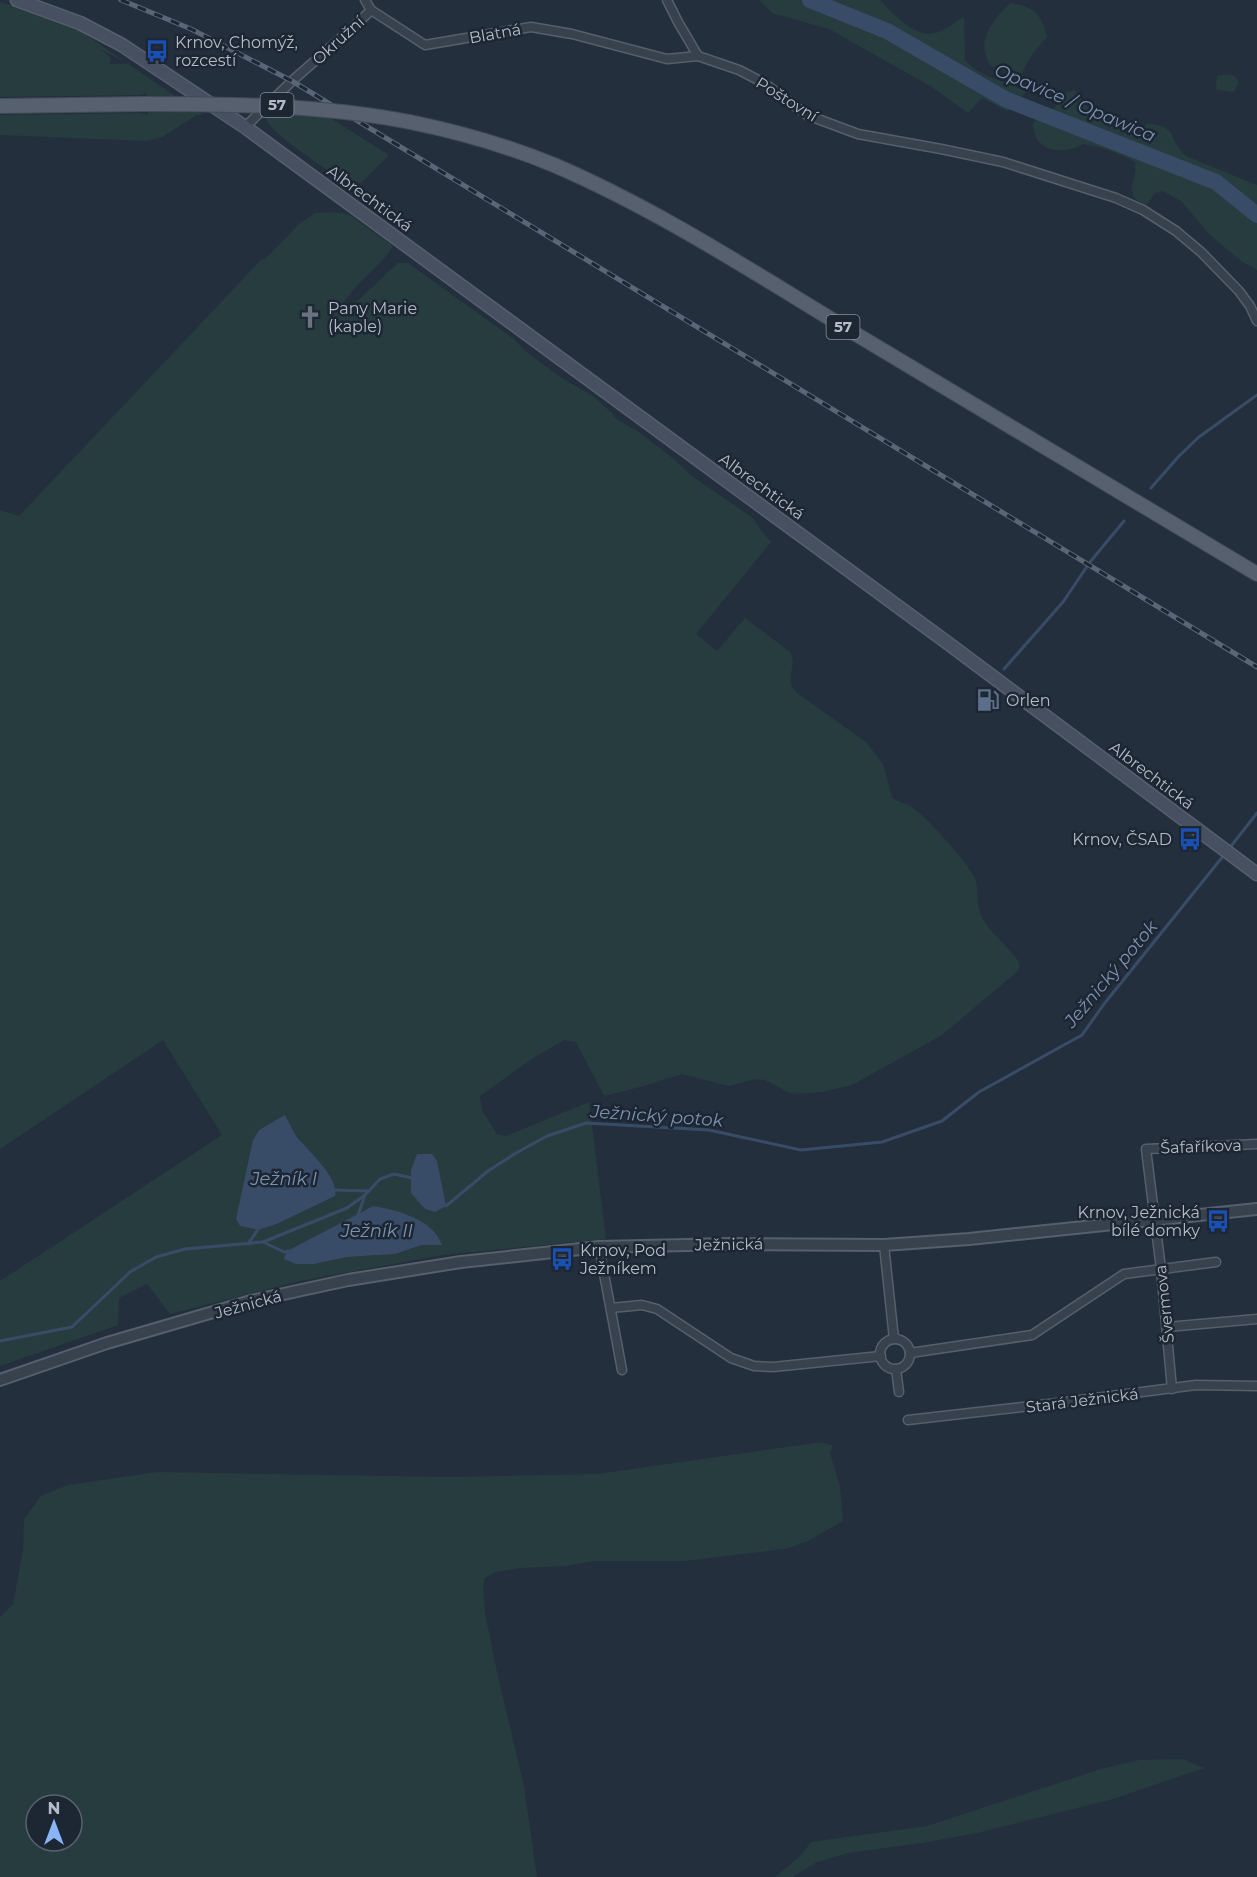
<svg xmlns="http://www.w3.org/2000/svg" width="1257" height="1877" font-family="Montserrat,sans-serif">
  <rect width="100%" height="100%" fill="#242f3e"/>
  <g fill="#263c3f" fill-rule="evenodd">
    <path d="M 759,0 L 880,0 C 892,13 915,38 935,33 C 945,31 955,22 964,17 L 965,60 C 980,78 1007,80 1026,92 L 1007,111 L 982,98 L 968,113 L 932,87 L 829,29 L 772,13 Z"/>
    <polygon points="0,2 44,15 75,27 125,62 100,49 111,58 110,64 128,64 203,115 197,115 162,137 146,141 0,135 0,115 139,113 148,115 146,93 140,95 0,97"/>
    <path d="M 1010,3 C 1033,6 1042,14 1047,37 L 1033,53 L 1021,74 L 1001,70 L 991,66 C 974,42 993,20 1010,3 Z"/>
    <polygon points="1227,74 1235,76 1239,82 1234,92 1216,90 1217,76"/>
    <path d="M 1074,90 L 1085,102 L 1090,113 L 1110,126 L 1132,134 L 1137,133 L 1147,124 C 1179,125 1167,139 1186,156 L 1257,185 L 1257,270 L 1241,261 L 1209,234 L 1181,201 L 1163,191 L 1155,193 L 1145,207 C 1121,191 1138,182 1135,162 C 1118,153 1102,147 1083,144 C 1063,156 1033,152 1033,123 L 1055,107 L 1063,94 Z"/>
    <path d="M 285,99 L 303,101 L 389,155 L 361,183 L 349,183 L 340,179 C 328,170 268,131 266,119 C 265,110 278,102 285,99 Z"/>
    <path d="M 329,212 L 343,213 L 351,216 L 393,246 C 380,268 357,281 344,302 L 346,307 L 353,305 L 398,263 L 408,263 L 514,339 L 524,350 L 560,377 L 593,396 L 612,413 L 616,419 L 636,430 L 674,459 L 692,476 L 753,518 L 760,529 L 771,542 L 696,634 L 717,651 L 745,618 L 790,652 C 799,668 782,677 797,693 L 866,742 L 883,764 L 892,797 C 898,803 905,802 912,807 C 925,815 966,861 974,876 C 981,890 973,905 986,924 C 992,933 1017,956 1019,963 C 1020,967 1019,968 1017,972 L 942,1035 L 852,1085 L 822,1092 L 799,1094 L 790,1093 L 765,1080 L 756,1079 L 729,1086 L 682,1074 L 644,1086 L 604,1096 L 576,1042 L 564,1040 L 530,1060 L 480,1096 L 482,1110 L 497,1134 L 506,1136 L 589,1102 L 606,1239 L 443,1255 L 300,1281 L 170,1314 L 147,1284 L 119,1298 L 118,1325 L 0,1366 L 0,1281 L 222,1135 L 163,1040 L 0,1149 L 0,510 L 19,516 L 262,259 L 264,260 L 300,223 L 315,213 ZM 285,1116 C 289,1123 292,1130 297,1136 C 312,1155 334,1172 335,1196 L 277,1224 L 258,1230 L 240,1226 L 236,1219 L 259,1130 ZM 437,1160 L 411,1193 L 411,1170 ZM 373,1206 L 404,1214 L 422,1245 L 395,1254 L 347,1257 L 314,1264 L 287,1251 Z"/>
    <path d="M 822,1442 L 833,1446 L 830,1453 L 840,1487 L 843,1521 L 808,1541 L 785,1549 L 685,1561 L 594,1561 L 566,1566 L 521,1568 L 496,1572 L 485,1578 L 483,1588 L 485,1613 L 497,1672 L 524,1786 L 537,1877 L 0,1877 L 0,1617 L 13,1604 L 23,1550 L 24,1519 L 41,1496 L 68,1485 L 157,1472 L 450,1477 L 597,1474 ZM 36,1805 L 72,1805 L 72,1841 L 36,1841 Z"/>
    <polygon points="1182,1759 1204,1768 1113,1799 977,1833 922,1843 848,1853 817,1862 792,1877 775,1877 800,1856 811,1842 927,1826 1101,1769 1139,1760"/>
  </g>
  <g fill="#394c67">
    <path d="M 285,1115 C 289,1122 292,1130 297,1137 C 308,1150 340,1179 335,1196 L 277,1224 L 258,1230 L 240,1226 L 236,1219 L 253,1140 L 259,1130 Z"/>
    <polygon points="417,1154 432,1154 437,1161 446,1206 435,1212 425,1209 411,1193 411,1170"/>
    <path d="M 373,1206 C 397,1210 433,1219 442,1245 L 422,1245 L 395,1254 L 347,1257 L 314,1264 L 296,1264 L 284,1259 L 287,1251 Z"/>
  </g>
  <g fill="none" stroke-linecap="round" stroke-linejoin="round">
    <g stroke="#394c67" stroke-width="3">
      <polyline points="1151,488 1179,456 1199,437 1257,395"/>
      <polyline points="1004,669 1063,602 1090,562 1124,521"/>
      <polyline points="1228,850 1257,813"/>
      <polyline points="333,1190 369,1191"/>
      <polyline points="444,1205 446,1206 488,1171 516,1153 547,1136 586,1123 709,1130 801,1150 882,1142 942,1121 979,1092 1082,1035 1104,1004 1224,855"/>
      <polyline points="358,1215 365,1195"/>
      <polyline points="263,1242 284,1252 289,1251"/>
      <polyline points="248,1244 259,1228"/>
      <polyline points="0,1341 72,1327 130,1272 156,1257 185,1249 263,1242 347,1208 365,1195 380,1179 394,1174 412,1178 414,1181"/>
    </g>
    <polyline stroke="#394c67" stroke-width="16" points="810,0 887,31 1005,99 1216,182 1257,215"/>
    <g stroke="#565f6c" stroke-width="11">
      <g id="minor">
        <polyline points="667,0 678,22 698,56 739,70 764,83 807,115 858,134 941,149 1003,162 1116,198 1143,210 1176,231 1201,252 1239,291 1250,306 1257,321"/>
        <polyline points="371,10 425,45 531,27 572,34 667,59 698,56"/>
        <polyline points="245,127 292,81 358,23 371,10 365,0"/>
        <polyline points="884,1245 894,1339"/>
        <polyline points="599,1247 622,1370"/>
        <polyline points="611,1308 642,1305 657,1309 731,1358 754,1366 773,1367 881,1356"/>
        <polyline points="1167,1327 1257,1319"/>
        <circle cx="895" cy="1354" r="15"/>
        <polyline points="910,1353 1032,1335 1124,1274 1216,1262"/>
        <polyline points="896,1369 899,1392"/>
        <polyline points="1172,1389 1161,1269 1146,1149 1257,1144"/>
        <polyline points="908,1420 1057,1403 1196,1385 1257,1386"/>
      </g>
    </g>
    <g stroke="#565f6c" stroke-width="14">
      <polyline id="tertiary" points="0,1380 107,1343 251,1301 348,1280 461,1262 599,1247 730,1244 884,1245 969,1239 1257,1209"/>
    </g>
    <g stroke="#565f6c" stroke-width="15">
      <polyline id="secondary" points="17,0 80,23 122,45 245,127 949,644 1257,874"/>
    </g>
    <g stroke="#414a57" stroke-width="16">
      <g id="primary">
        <polyline points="0,106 143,104"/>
        <path d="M 410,122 C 459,132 508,146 554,165 C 659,210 756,274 854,333 C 988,413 1123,494 1257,574"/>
      </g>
    </g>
    <use href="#minor" stroke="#38414e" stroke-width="8"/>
    <use href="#tertiary" stroke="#38414e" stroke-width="10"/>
    <use href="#secondary" stroke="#465061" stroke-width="12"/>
    <use href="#primary" stroke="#56606e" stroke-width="14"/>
    <g stroke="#5a6575" stroke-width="5">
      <polyline id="rail" points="121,0 191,29 292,81 1257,667"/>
    </g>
    <use href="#rail" stroke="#1d2633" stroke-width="3" stroke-dasharray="9" stroke-linecap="butt"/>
    <g stroke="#414a57" stroke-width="16" stroke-linecap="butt">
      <path id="primary-bridge" d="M 143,104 C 233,104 322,105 410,122"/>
    </g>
    <use href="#primary-bridge" stroke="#56606e" stroke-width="14"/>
  </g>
  <defs>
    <g id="bus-bare" transform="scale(1.8)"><path d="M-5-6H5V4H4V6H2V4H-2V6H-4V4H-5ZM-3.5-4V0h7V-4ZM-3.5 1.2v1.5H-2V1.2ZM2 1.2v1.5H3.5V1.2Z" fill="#1a4fb4" stroke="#1d2633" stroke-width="2.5" paint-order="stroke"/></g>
    <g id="church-bare" transform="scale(1.8)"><path d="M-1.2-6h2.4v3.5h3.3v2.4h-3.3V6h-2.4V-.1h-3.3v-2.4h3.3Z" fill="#6b7280" stroke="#1d2633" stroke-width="2.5" paint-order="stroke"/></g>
    <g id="fuel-bare" transform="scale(1.8)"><path d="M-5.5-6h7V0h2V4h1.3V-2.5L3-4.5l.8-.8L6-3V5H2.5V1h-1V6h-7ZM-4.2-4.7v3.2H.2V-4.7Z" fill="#5c6f8a" stroke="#1d2633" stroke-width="2.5" paint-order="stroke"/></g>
  </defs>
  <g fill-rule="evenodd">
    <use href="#bus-bare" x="157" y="51"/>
    <use href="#church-bare" x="310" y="317"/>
    <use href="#fuel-bare" x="988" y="700"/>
    <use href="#bus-bare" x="1190" y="839"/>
    <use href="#bus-bare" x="1218" y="1221"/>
    <use href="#bus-bare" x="562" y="1259"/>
  </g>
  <g text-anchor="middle" stroke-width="5" stroke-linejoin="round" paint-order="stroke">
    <g fill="#1d2633" stroke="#878f9c" stroke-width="1.5">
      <rect x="260.5" y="93" width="33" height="24" rx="4.5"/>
      <rect x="826.5" y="315" width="33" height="24" rx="4.5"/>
    </g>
    <g font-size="15" font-weight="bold" fill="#b4bcc9">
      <text x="277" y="110">57</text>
      <text x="843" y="332">57</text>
    </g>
    <g font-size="16" fill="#b4bcc9" stroke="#1d2633">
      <text transform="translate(495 33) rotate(-10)" y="6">Blatná</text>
      <text transform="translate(338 40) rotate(-42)" y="6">Okružní</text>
      <text transform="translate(787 99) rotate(32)" y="6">Poštovní</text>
      <text transform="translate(370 198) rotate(36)" y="6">Albrechtická</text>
      <text transform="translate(762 486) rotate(36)" y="6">Albrechtická</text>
      <text transform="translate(1152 775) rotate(37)" y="6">Albrechtická</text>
      <text transform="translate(1201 1146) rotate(-2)" y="6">Šafaříkova</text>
      <text transform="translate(729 1244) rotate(-1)" y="6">Ježnická</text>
      <text transform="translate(248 1304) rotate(-15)" y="6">Ježnická</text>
      <text transform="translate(1164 1304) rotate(-96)" y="6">Švermova</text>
      <text transform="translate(1082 1400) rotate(-7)" y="6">Stará Ježnická</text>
    </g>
    <g font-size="16" fill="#b4bcc9" stroke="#1d2633" text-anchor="start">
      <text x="175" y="48">Krnov, Chomýž,<tspan x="175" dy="18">rozcestí</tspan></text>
      <text x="328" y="314">Pany Marie<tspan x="328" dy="18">(kaple)</tspan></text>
      <text x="1006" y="706">Orlen</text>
      <text x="1172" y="845" text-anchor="end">Krnov, ČSAD</text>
      <text x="1200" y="1218" text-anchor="end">Krnov, Ježnická<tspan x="1200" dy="18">bílé domky</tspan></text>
      <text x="580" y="1256">Krnov, Pod<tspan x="580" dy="18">Ježníkem</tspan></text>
    </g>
    <g font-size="18" font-style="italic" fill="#7c92b1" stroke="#1d2633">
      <text transform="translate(1075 103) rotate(23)" y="6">Opavice / Opawica</text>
      <text transform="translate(1111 974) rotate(-50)" y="6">Ježnický potok</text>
      <text transform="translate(657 1116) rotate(4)" y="6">Ježnický potok</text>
      <text x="284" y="1185">Ježník I</text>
      <text x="377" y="1237">Ježník II</text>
    </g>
  </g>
  <g transform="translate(54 1823)"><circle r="28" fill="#1d2633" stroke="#59626f" stroke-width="1.5"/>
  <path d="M0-4.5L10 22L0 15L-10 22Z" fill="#8ab4f8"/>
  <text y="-9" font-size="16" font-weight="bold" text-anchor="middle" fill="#b4bcc9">N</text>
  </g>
</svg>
